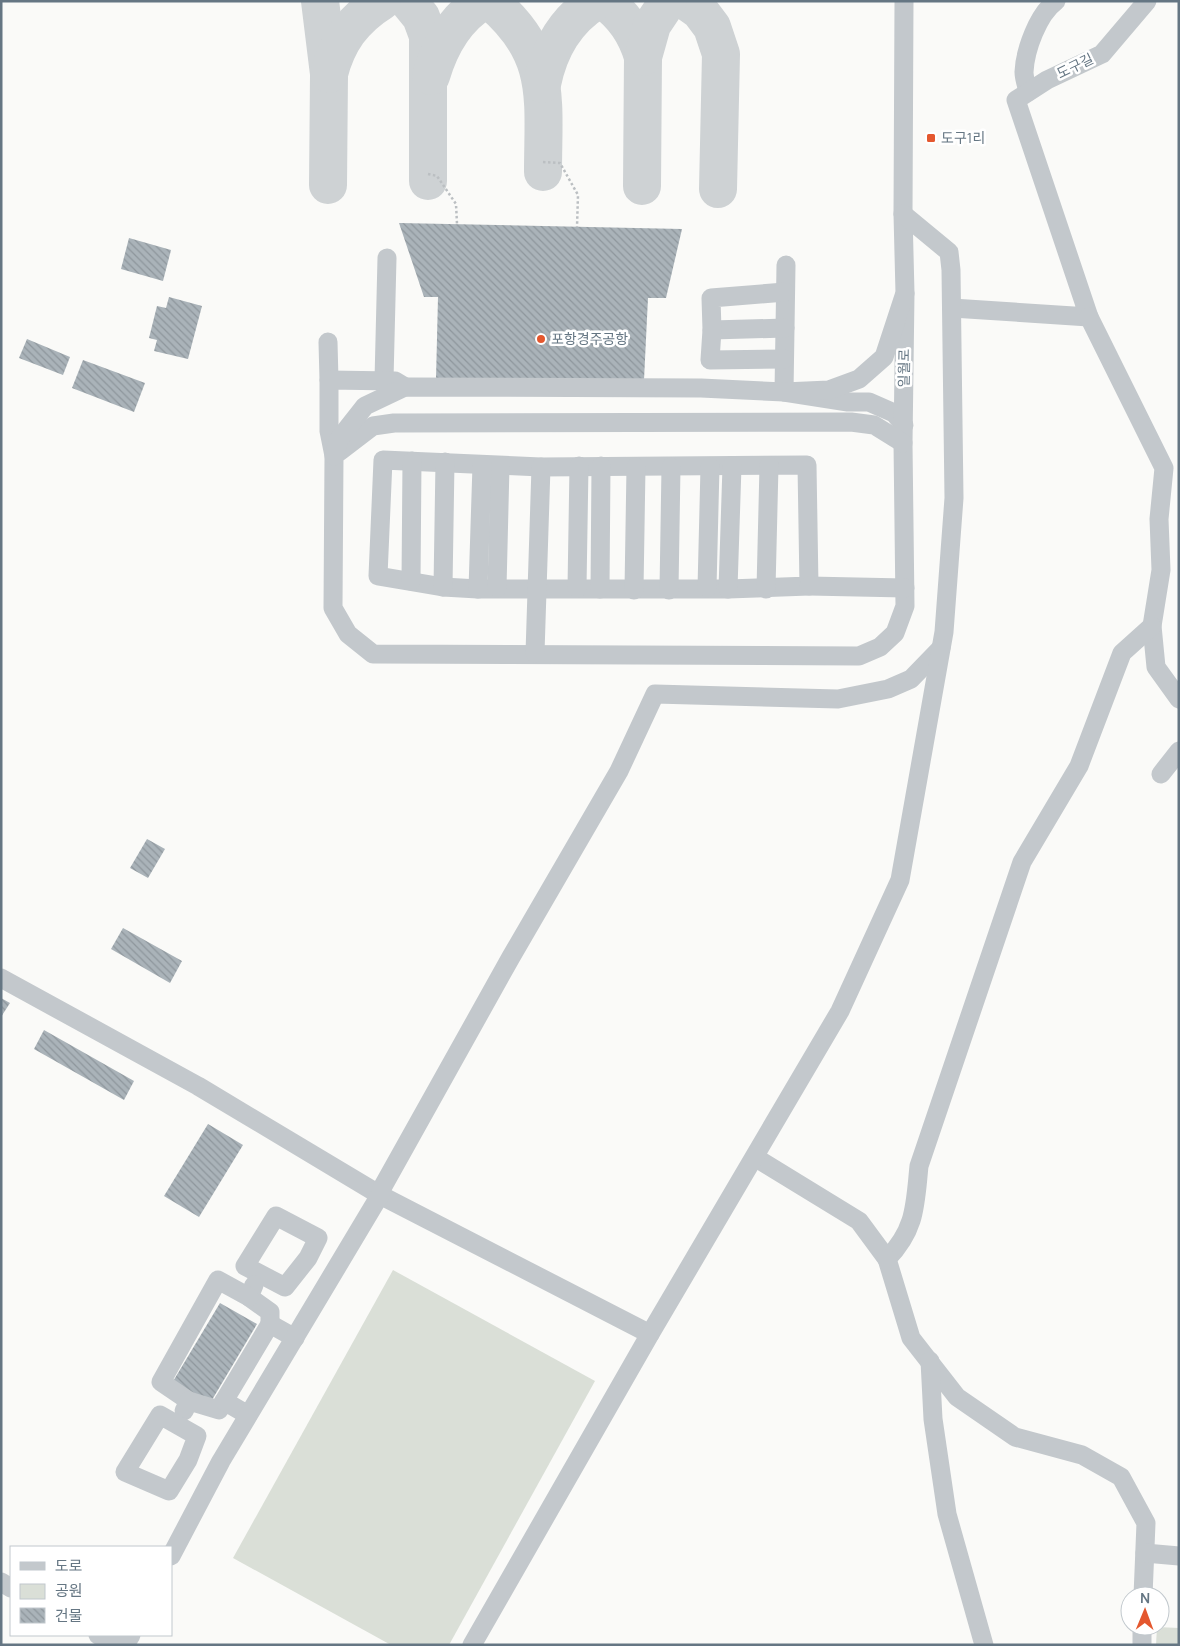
<svg xmlns="http://www.w3.org/2000/svg" width="1180" height="1646" font-family="Manrope,'Noto Sans KR',sans-serif">
  <defs>
    <pattern id="building-back-hatch" width="6" height="6" patternUnits="userSpaceOnUse" patternTransform="scale(1.25)"><rect width="6" height="6" fill="#aab3b9"/><path d="M-1 5l2 2M0 0l6 6M5-1l2 2" fill="none" stroke="#8e969c"/></pattern>
  </defs>
  <rect width="100%" height="100%" fill="#fafaf8"/>
  <g fill="#dadfd7">
    <polygon points="393,1270 595,1381 449,1645 391,1645 233,1558"/>
    <polygon points="1157,1627 1179,1628 1179,1645 1156,1645"/>
  </g>
  <g fill="none" stroke-linecap="round" stroke-linejoin="round">
    <g stroke="#ced2d4" stroke-width="38">
      <polyline points="320,1 329,74 328,185"/>
      <polyline points="408,1 421,17 428,36 428,181"/>
      <path d="M 490,1 C 553,53 543,100 543,172"/>
      <path d="M 604,1 C 624,15 636,33 643,57 L 642,186"/>
      <polyline points="686,1 700,11 712,27 721,54 718,189"/>
      <polyline points="643,57 652,25 668,1"/>
      <path d="M 329,74 C 337,42 353,19 382,1"/>
      <path d="M 431,76 C 440,45 455,18 483,1"/>
      <path d="M 542,84 C 549,49 565,20 596,1"/>
    </g>
  </g>
  <g fill="url(#building-back-hatch)">
    <polygon points="399,223 682,229 666,298 648,298 644,380 436,379 438,297 424,297"/>
    <polygon points="129,238 171,250 163,281 121,269"/>
    <polygon points="169,297 202,306 188,359 154,351 157,340 149,338 157,306 166,308"/>
    <polygon points="27,339 70,357 63,375 19,358"/>
    <polygon points="83,360 145,383 134,412 72,388"/>
    <polygon points="147,839 165,849 148,878 130,868"/>
    <polygon points="123,928 182,961 170,983 111,949"/>
    <polygon points="1,998 10,1003 1,1017"/>
    <polygon points="44,1030 134,1081 124,1100 34,1049"/>
    <polygon points="208,1124 243,1145 199,1217 164,1196"/>
    <polygon points="220,1303 257,1324 209,1405 172,1383"/>
  </g>
  <g fill="none" stroke-linecap="round" stroke-linejoin="round">
    <g stroke="#bbbfc2" stroke-width="2.5" stroke-dasharray="2.5 2.5" stroke-linecap="butt">
      <polyline points="543,162 560,163 578,195 577,227"/>
      <polyline points="428,174 437,176 456,204 457,224"/>
    </g>
    <g stroke="#c3c8cc" stroke-width="19">
      <path d="M 1028,92 C 1027,86 1024,79 1024,72 C 1025,50 1038,14 1056,1"/>
      <polyline points="786,265 784,392 848,402 869,402 894,413 904,425"/>
      <polyline points="952,308 1089,317 1016,100 1047,80 1102,54 1147,1"/>
      <polyline points="1089,317 1164,468 1159,519 1161,570 1152,626 1156,667 1179,699"/>
      <polyline points="712,330 785,328"/>
      <polyline points="328,342 329,380"/>
      <polyline points="784,359 710,360 712,330 711,298 785,292"/>
      <polyline points="384,380 387,258"/>
      <polyline points="405,387 395,381 329,380 329,431 334,456 333,608 348,634 373,654 859,656 880,647 895,633 905,606 903,443 905,293"/>
      <polyline points="339,452 373,426 394,423 851,422 874,425 903,443"/>
      <polyline points="334,456 339,439 365,406 405,387 701,388 784,392 829,390 859,379 884,357 905,293 903,214 904,1"/>
      <polygon points="383,460 541,467 807,465 809,586 728,589 478,589 443,587 378,576"/>
      <polyline points="411,581 412,461"/>
      <polyline points="809,586 905,588"/>
      <polyline points="443,587 445,462"/>
      <polyline points="497,588 500,466"/>
      <polyline points="577,588 579,466"/>
      <polyline points="707,588 710,467"/>
      <polyline points="478,589 482,465"/>
      <polyline points="600,589 601,466"/>
      <polyline points="728,589 732,466"/>
      <polyline points="766,589 769,466"/>
      <polyline points="634,590 636,467"/>
      <polyline points="669,590 671,467"/>
      <polyline points="535,653 541,467"/>
      <polyline points="1161,774 1179,751"/>
      <polyline points="1,978 198,1086 380,1195 650,1334"/>
      <path d="M 756,1158 L 859,1221 L 887,1259 C 916,1229 915,1205 919,1166 L 1022,862 L 1079,766 L 1122,653 L 1152,626"/>
      <polygon points="276,1216 318,1238 308,1258 285,1287 245,1266"/>
      <polyline points="887,1259 911,1338 957,1397 1015,1437 1082,1455 1121,1477 1146,1523 1143,1596"/>
      <polyline points="254,1285 249,1297 270,1312 270,1324"/>
      <polyline points="930,1361 933,1419 947,1514 984,1645"/>
      <polyline points="189,1401 161,1382 218,1280 249,1297"/>
      <polyline points="184,1411 189,1401 219,1410 224,1401"/>
      <polygon points="160,1415 197,1436 188,1460 169,1491 125,1472"/>
      <polyline points="248,1415 224,1401 270,1324 295,1338"/>
      <polyline points="1145,1553 1179,1556"/>
      <polyline points="171,1556 221,1461 380,1195 382,1188 511,957 619,771 655,694 838,699 888,689 911,679 941,648"/>
      <polyline points="1,1582 11,1588"/>
      <polyline points="98,1635 116,1645"/>
      <polyline points="125,1645 131,1635"/>
      <polyline points="472,1645 650,1334 840,1011 900,880 944,632 954,498 951,270 949,252 903,214"/>
      <polyline points="1142,1645 1142,1626"/>
    </g>
  </g>
  <g fill="#e4572e" stroke="#fff" stroke-width="2">
    <rect x="926" y="133" width="10" height="10" rx="2.5"/>
    <circle cx="541" cy="339" r="5"/>
  </g>
  <g text-anchor="middle" stroke-width="5" stroke-linejoin="round" paint-order="stroke">
    <g font-size="14" fill="#657683" stroke="#fff">
      <text transform="translate(1075 66) rotate(-26)" y="5">도구길</text>
      <text transform="translate(904 368) rotate(-89)" y="5">일월로</text>
    </g>
    <g font-size="14" fill="#657683" stroke="#fff" text-anchor="start">
      <text x="941" y="143">도구1리</text>
      <text x="551" y="344">포항경주공항</text>
    </g>
  </g>
  <rect width="1180" height="1646" fill="none" stroke="#657683" stroke-width="5"/>
  <rect x="10" y="1546" width="162" height="90" fill="#ffffff" stroke="#c1c8cd"/>
  <rect x="20" y="1562" width="25" height="8" fill="#c3c8cc" stroke="#c1c8cd"/>
  <text x="55" y="1571" font-size="15" fill="#657683">도로</text>
  <rect x="20" y="1584" width="25" height="15" fill="#dadfd7" stroke="#c1c8cd"/>
  <text x="55" y="1596" font-size="15" fill="#657683">공원</text>
  <rect x="20" y="1608" width="25" height="15" fill="url(#building-back-hatch)" stroke="#c1c8cd"/>
  <text x="55" y="1621" font-size="15" fill="#657683">건물</text>
  <g transform="translate(1145 1611) rotate(1)"><circle r="24" fill="#ffffff" stroke="#c1c8cd"/>
  <path d="M0-4L9 19L0 12L-9 19Z" fill="#e4572e"/>
  <text y="-8" font-size="14" font-weight="bold" text-anchor="middle" fill="#657683">N</text>
  </g>
</svg>
